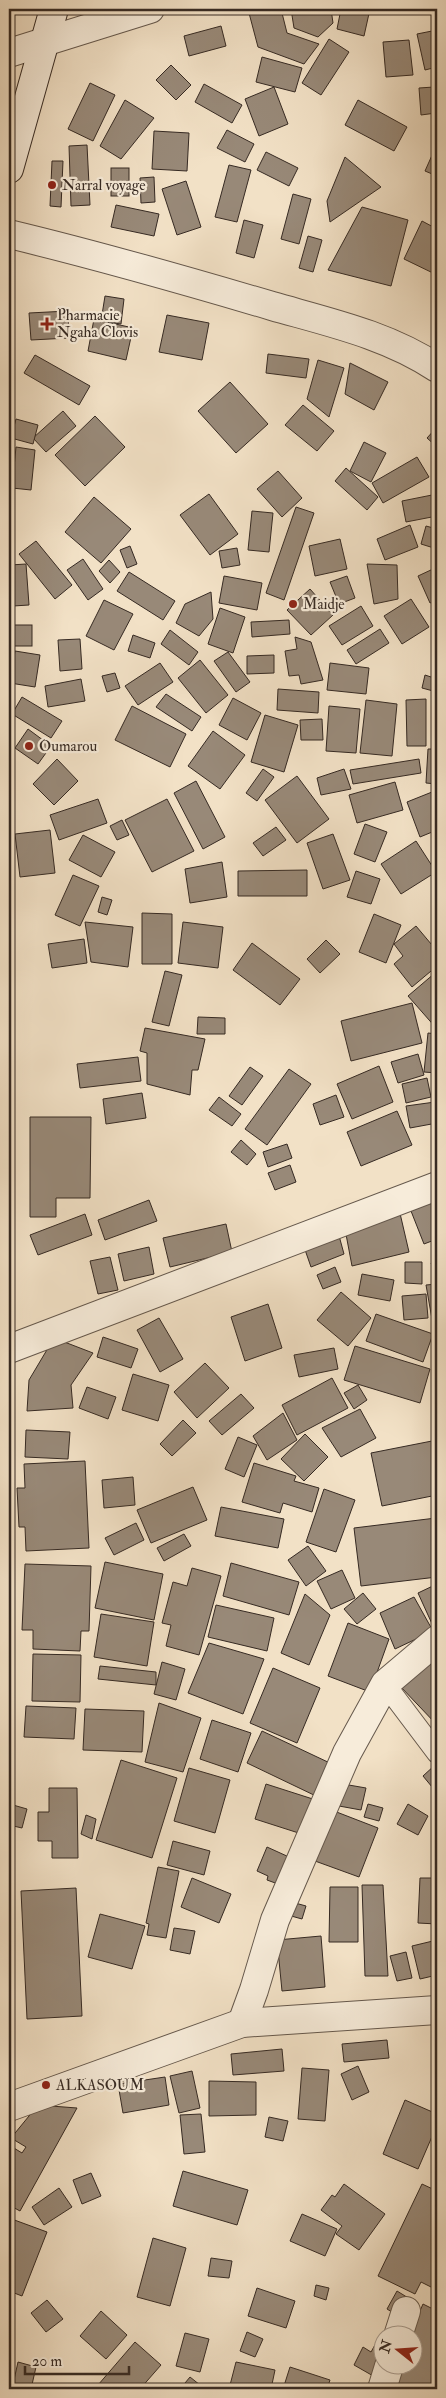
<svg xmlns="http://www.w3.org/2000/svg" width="446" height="2398" font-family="'IM FELL Double Pica',serif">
  <rect width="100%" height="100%" fill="#f2e1c6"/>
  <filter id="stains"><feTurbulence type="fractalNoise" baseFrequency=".004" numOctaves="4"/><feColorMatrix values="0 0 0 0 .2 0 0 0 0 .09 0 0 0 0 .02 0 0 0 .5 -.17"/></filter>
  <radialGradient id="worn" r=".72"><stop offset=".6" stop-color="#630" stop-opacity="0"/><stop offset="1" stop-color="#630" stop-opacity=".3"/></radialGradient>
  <g fill="#988978" stroke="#362a23">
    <polygon points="262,9 281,9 287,33 319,44 304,64 258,47 249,13"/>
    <polygon points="291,9 331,9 333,23 318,37 294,28"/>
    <polygon points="341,9 370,9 364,36 337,29"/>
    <polygon points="221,26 226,46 189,56 184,36"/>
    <polygon points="437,30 437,67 425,70 417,34"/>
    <polygon points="329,39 349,52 321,95 302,83"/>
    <polygon points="409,40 413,75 386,77 383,42"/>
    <polygon points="262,57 302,68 295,92 256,82"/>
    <polygon points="171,65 191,85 176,100 156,80"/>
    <polygon points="90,83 115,95 93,141 68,129"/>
    <polygon points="204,84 242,105 232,123 195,102"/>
    <polygon points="274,87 288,124 259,136 245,99"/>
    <polygon points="434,87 436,113 421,115 419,88"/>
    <polygon points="125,100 154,118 121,159 100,146"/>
    <polygon points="358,100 407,127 394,151 345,125"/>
    <polygon points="227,130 254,144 245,162 217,148"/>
    <polygon points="154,131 189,133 187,171 152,169"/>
    <polygon points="87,145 90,205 71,206 69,146"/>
    <polygon points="266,152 298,168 289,186 257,170"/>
    <polygon points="433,153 437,155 437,176 425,171"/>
    <polygon points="345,157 381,187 330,222 327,201"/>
    <polygon points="52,161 63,161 61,207 50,206"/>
    <polygon points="229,165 251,170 237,222 215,217"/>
    <rect x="111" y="168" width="18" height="28"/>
    <polygon points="154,177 155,202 141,203 140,178"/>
    <polygon points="186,181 201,227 177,235 162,189"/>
    <polygon points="293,194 311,199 299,244 281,239"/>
    <polygon points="116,205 159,214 154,236 111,227"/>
    <polygon points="362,207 408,220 391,286 328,270"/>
    <polygon points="244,220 263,225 254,258 236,253"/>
    <polygon points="422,221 437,229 437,269 435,274 404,259"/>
    <polygon points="308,236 322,240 313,272 299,268"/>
    <polygon points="105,296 124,299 121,324 101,321"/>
    <polygon points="68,311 69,338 31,340 29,313"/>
    <polygon points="167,315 209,323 202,360 159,352"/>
    <polygon points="94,319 133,328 126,360 88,351"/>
    <polygon points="268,354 309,359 306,378 266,373"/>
    <polygon points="35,355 90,386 79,405 24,373"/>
    <polygon points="318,360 344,368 329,417 307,399"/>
    <polygon points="350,363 388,382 374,410 345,394"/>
    <polygon points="230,382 268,424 236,453 198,411"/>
    <polygon points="303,405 334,431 317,451 285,425"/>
    <polygon points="63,411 76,426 46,452 33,438"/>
    <polygon points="95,416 125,447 85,486 55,455"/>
    <polygon points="16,419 38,425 33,444 11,438"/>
    <polygon points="437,427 437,447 427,438"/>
    <polygon points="364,442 386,453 371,482 350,471"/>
    <polygon points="16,447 35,450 31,490 12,488"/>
    <polygon points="417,457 429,477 383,503 372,483"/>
    <polygon points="346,468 378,497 367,510 335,481"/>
    <polygon points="278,471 302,498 282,517 257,489"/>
    <polygon points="209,494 238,534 210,555 180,515"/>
    <polygon points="437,494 437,516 406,522 402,501"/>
    <polygon points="94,497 131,529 101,563 65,532"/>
    <polygon points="296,507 314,513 284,600 266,593"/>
    <polygon points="252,511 273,513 269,552 248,550"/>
    <polygon points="410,525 418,547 385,560 377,539"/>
    <polygon points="426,526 437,529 437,549 421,544"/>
    <polygon points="340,539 347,569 315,576 309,546"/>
    <polygon points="36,541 72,585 55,599 19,554"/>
    <polygon points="130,546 137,564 127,568 120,550"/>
    <polygon points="237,548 240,565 222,568 219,551"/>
    <polygon points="83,559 103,589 88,600 67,570"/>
    <polygon points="109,560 120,572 110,583 99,571"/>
    <polygon points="26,564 29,605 13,606 10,565"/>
    <polygon points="367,564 397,565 398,599 374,604"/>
    <polygon points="433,569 437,579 437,600 430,603 418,576"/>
    <polygon points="129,572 175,601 163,620 117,591"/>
    <polygon points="224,576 262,583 257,610 219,603"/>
    <polygon points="347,576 355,598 339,604 330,582"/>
    <polygon points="310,589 333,615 311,635 287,610"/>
    <polygon points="211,592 213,619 199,636 176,623 185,604"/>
    <polygon points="411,599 429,627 402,644 384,616"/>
    <polygon points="104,600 133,614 114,650 86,636"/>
    <polygon points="361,606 373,626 342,645 329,626"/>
    <polygon points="220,608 245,617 233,653 208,644"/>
    <polygon points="289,620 290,634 252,637 251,622"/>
    <rect x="9" y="625" width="23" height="21"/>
    <polygon points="380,629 389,643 356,664 347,650"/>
    <polygon points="170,630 198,652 189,665 161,644"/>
    <polygon points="133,635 155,643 150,658 128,651"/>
    <polygon points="295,637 311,642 323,680 301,684 299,675 289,676 285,651 297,649"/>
    <polygon points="80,639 82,669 60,671 58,640"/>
    <polygon points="15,651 40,655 35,687 10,683"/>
    <polygon points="228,652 250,682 236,692 214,661"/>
    <polygon points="274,655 274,673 247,674 247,656"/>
    <polygon points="200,660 228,695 206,713 178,678"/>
    <polygon points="160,663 173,682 138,705 125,686"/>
    <polygon points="330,663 369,668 366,694 327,690"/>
    <polygon points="115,673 120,688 107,692 102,676"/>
    <polygon points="425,675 437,679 437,692 422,688"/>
    <polygon points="81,679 85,701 48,707 45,686"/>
    <polygon points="278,689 319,692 318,713 277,710"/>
    <polygon points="166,694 201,717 192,731 156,707"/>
    <polygon points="22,697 62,721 51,738 12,714"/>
    <polygon points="233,698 261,713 247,740 219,725"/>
    <polygon points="426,699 426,746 407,746 406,700"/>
    <polygon points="366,700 397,704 392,756 360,753"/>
    <polygon points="132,706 186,734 170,767 115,740"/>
    <polygon points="329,706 360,709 356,753 326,751"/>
    <polygon points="265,715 298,725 284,772 251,762"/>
    <polygon points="322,719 323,740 301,740 300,720"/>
    <polygon points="28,729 51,746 38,764 15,748"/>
    <polygon points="213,731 245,755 220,789 188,766"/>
    <polygon points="428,749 437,749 437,784 426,783"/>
    <polygon points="57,759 78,781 54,805 33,784"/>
    <polygon points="419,759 421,773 353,784 350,770"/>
    <polygon points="263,769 274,777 257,801 246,793"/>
    <polygon points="344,769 351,789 321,795 317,778"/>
    <polygon points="297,776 329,819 297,843 265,800"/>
    <polygon points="196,781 225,837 203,849 174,793"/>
    <polygon points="395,782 403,810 357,823 349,795"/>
    <polygon points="437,790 437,830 420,837 407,802"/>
    <polygon points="98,799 107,823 59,840 50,815"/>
    <polygon points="167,799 194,851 152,872 125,820"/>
    <polygon points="122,820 129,835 117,840 110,826"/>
    <polygon points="365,824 387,832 375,862 354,854"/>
    <polygon points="276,827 286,840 263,856 253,843"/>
    <polygon points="50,830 55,873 20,877 15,834"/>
    <polygon points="333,834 350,880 323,889 307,843"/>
    <polygon points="83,835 115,852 101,877 69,860"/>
    <polygon points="416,841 436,872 401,894 381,864"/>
    <polygon points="222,862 227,897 190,903 185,869"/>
    <polygon points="307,870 307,896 238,896 238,871"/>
    <polygon points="356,871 380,879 371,904 347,897"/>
    <polygon points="73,875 99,886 80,926 55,915"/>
    <polygon points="102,897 112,900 107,915 98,912"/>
    <polygon points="142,913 172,914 172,964 142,964"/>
    <polygon points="374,914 401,925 386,963 359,952"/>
    <polygon points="85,922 133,927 128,967 91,962"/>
    <polygon points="183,922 223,927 218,968 178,963"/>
    <polygon points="416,926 437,951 437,966 412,987 394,964 403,956 394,944"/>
    <polygon points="84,939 87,963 52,968 48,944"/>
    <polygon points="326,940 340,954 320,973 307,959"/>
    <polygon points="252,943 300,979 280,1005 233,970"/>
    <polygon points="165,971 182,975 169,1026 152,1022"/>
    <polygon points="435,973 437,975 437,1029 408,996"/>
    <polygon points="412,1003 422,1043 351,1061 341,1021"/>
    <polygon points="198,1017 225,1018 225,1034 197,1034"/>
    <polygon points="145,1028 205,1039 198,1070 192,1070 190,1095 147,1084 147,1053 140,1051"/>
    <polygon points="428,1033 437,1034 437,1073 424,1072"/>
    <polygon points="418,1054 424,1075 398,1083 391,1062"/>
    <polygon points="138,1057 141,1081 80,1088 77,1064"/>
    <polygon points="379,1066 393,1102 352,1119 337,1084"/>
    <polygon points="250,1067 263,1076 242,1105 229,1096"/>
    <polygon points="289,1069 311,1084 267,1145 245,1129"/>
    <polygon points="437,1077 437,1104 434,1078"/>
    <polygon points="427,1078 431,1097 406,1103 402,1084"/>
    <polygon points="142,1093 146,1118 106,1124 103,1099"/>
    <polygon points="336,1095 344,1117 320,1125 313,1104"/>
    <polygon points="219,1097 241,1114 232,1126 209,1110"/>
    <polygon points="435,1102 437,1123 410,1128 406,1106"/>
    <polygon points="397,1111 412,1145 361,1166 347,1132"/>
    <polygon points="30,1117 91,1117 90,1198 56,1198 56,1217 30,1217"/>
    <polygon points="241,1140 256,1154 247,1165 231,1152"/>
    <polygon points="287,1144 292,1158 268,1167 263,1152"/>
    <polygon points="290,1165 296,1182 275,1190 268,1173"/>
    <polygon points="149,1200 157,1221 105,1240 98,1220"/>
    <polygon points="437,1200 437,1239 424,1244 411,1211"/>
    <polygon points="399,1209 409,1252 352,1266 345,1229"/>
    <polygon points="85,1214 92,1235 38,1255 30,1235"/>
    <polygon points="226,1224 232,1252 170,1267 163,1238"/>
    <polygon points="338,1232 344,1254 311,1267 303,1244"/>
    <polygon points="149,1247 154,1274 124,1281 118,1254"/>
    <polygon points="110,1257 118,1290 98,1294 90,1261"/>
    <polygon points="437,1260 437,1276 431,1263"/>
    <polygon points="405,1262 422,1262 422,1284 405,1283"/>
    <polygon points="335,1267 341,1282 323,1289 317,1275"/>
    <polygon points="362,1274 394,1280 390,1301 358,1295"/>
    <polygon points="437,1284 437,1325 433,1325 426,1285"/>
    <polygon points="341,1292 371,1318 348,1346 317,1320"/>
    <polygon points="426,1294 428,1318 404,1320 402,1296"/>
    <polygon points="268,1304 282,1348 245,1361 231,1317"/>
    <polygon points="376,1314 433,1334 423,1362 366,1341"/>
    <polygon points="159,1318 183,1359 160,1372 137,1330"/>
    <polygon points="437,1328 437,1354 433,1329"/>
    <polygon points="103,1337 138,1349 131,1368 97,1357"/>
    <polygon points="54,1338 93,1353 71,1385 73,1408 27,1411 29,1380"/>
    <polygon points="355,1346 430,1369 420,1403 344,1380"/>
    <polygon points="334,1348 338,1369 299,1377 294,1355"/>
    <polygon points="205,1363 229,1388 197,1418 174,1392"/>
    <polygon points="133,1374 169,1385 158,1421 122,1410"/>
    <polygon points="332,1378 348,1408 297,1435 282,1405"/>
    <polygon points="358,1385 367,1400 354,1409 344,1393"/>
    <polygon points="87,1387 116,1397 108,1419 79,1408"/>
    <polygon points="241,1394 254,1408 222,1435 209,1421"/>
    <polygon points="360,1409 376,1438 341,1457 322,1428"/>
    <polygon points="283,1413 297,1440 267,1460 253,1436"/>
    <polygon points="183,1420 196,1433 172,1456 160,1444"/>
    <polygon points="26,1430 70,1432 68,1459 25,1457"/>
    <polygon points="305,1434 328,1457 304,1481 281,1459"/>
    <polygon points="238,1437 257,1445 244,1477 225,1469"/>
    <polygon points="437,1440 437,1495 382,1506 371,1453"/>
    <polygon points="85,1461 89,1548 26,1551 25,1527 19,1527 17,1488 25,1488 24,1464"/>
    <polygon points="254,1463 296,1476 294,1481 319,1488 312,1512 283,1503 280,1513 242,1502"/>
    <polygon points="133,1477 135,1505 104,1508 102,1480"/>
    <polygon points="193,1487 207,1520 151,1543 137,1510"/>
    <polygon points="324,1489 355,1500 336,1552 306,1542"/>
    <polygon points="221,1507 284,1519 278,1548 215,1536"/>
    <polygon points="436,1518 437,1577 361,1586 354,1528"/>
    <polygon points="136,1523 144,1540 114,1555 105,1538"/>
    <polygon points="184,1534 191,1546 164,1561 157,1548"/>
    <polygon points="308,1546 326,1571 306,1586 288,1560"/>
    <polygon points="105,1562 163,1574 154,1620 95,1608"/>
    <polygon points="231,1563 299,1582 289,1615 223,1596"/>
    <polygon points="25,1564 91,1566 89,1631 81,1631 80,1651 33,1649 33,1630 22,1630"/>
    <polygon points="192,1568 221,1576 199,1655 166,1646 171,1625 162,1623 173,1582 187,1586"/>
    <polygon points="342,1570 355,1598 331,1609 317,1581"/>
    <polygon points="437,1584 437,1624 433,1626 418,1593"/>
    <polygon points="363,1593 376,1609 357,1624 344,1609"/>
    <polygon points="305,1594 330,1615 309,1665 281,1653"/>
    <polygon points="414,1597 433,1631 395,1649 380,1613"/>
    <polygon points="216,1605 274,1618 267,1651 208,1637"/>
    <polygon points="101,1614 154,1622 147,1666 94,1657"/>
    <polygon points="348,1623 389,1639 370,1692 328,1676"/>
    <polygon points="209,1643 264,1659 243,1714 188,1693"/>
    <polygon points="33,1654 81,1655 80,1702 32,1701"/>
    <polygon points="430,1655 437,1662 437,1725 399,1685"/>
    <polygon points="162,1662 185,1669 176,1700 154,1694"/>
    <polygon points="100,1666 156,1672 156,1685 98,1679"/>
    <polygon points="273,1668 320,1688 297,1743 250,1723"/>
    <polygon points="159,1703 201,1718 183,1772 145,1762"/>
    <polygon points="26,1706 76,1708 74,1739 24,1737"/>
    <polygon points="85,1709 144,1711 142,1752 83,1750"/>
    <polygon points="212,1720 251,1733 238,1772 200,1759"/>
    <polygon points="262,1731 332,1764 318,1797 247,1763"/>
    <polygon points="121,1760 177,1778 152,1858 96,1840"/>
    <polygon points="435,1765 437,1768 437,1793 423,1776"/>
    <polygon points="189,1768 230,1780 215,1833 174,1821"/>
    <polygon points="266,1784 319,1801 308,1836 255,1819"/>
    <polygon points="343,1784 366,1788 361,1810 339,1806"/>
    <polygon points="49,1788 77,1788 78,1858 52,1858 52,1841 38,1841 38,1812 49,1812"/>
    <polygon points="368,1804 383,1808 379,1821 364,1817"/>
    <polygon points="408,1804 428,1816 418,1835 397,1824"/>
    <polygon points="13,1805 27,1809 22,1828 9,1825"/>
    <polygon points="334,1811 378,1828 359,1877 315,1861"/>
    <polygon points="86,1815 96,1819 92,1839 81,1834"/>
    <polygon points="173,1841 210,1851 204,1875 167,1865"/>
    <polygon points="267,1847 289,1857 278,1884 267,1880 268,1876 257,1871"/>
    <polygon points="158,1867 179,1871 166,1938 147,1935 149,1924 146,1923"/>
    <polygon points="192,1878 231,1894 219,1923 181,1907"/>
    <polygon points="420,1878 437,1878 437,1924 418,1923"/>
    <polygon points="362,1885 383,1885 388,1976 365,1976"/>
    <polygon points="330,1887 358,1887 358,1942 329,1942"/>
    <polygon points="76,1888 82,2016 27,2019 21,1891"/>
    <polygon points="288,1901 306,1906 302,1919 284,1914"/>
    <polygon points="100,1914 145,1926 132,1969 88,1957"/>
    <polygon points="174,1928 195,1931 190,1954 170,1950"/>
    <polygon points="321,1936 325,1987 282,1991 277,1940"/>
    <polygon points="437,1940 437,1975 420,1979 412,1946"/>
    <polygon points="406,1952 412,1978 397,1981 390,1956"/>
    <polygon points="387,2040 389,2058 344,2062 342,2044"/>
    <polygon points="282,2049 284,2071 233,2075 231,2054"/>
    <polygon points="358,2066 369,2092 352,2100 341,2074"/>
    <polygon points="302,2068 329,2070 325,2121 298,2119"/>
    <polygon points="192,2071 200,2108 179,2113 170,2076"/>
    <polygon points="165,2077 169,2105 123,2113 118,2084"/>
    <polygon points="209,2081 256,2082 256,2115 209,2116"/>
    <polygon points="405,2100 437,2114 437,2125 418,2169 383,2154"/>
    <polygon points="38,2105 77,2108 20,2211 9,2205 9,2145 22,2153 26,2147 11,2138"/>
    <polygon points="201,2114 205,2152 184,2154 180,2115"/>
    <polygon points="269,2117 288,2121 283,2141 265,2137"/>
    <polygon points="183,2171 248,2190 237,2225 173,2206"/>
    <polygon points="91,2173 101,2196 82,2204 73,2180"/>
    <polygon points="344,2184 385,2214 359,2250 336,2234 342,2226 321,2210 332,2195 335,2197"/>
    <polygon points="422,2184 437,2191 437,2290 421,2282 415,2294 378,2276"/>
    <polygon points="59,2188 72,2207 44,2225 32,2207"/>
    <polygon points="302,2214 337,2229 325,2256 290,2241"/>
    <polygon points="9,2218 47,2232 22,2296 9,2291"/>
    <polygon points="153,2238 186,2248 170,2306 137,2297"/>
    <polygon points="211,2258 232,2261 229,2278 208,2276"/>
    <polygon points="316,2285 329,2288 326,2300 314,2296"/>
    <polygon points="257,2288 295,2301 286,2328 248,2316"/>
    <polygon points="397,2291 410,2299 400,2317 387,2309"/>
    <polygon points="47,2300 63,2319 46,2332 31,2313"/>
    <polygon points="423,2304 437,2311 437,2380 433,2389 390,2389 395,2366 414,2366 414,2336 409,2336"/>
    <polygon points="101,2311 127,2335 106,2359 80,2336"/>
    <polygon points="247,2332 263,2339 255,2357 240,2351"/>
    <polygon points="185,2333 209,2339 200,2372 176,2366"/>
    <polygon points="380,2336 384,2338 384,2361 375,2377 354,2365 363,2347 371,2352"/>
    <polygon points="135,2342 161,2365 140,2389 103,2389 98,2385"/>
    <polygon points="18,2362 36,2367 31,2389 12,2389"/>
    <polygon points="236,2362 275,2370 271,2389 229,2389"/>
    <polygon points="290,2367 330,2380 327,2389 283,2389"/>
    <polygon points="190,2377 205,2389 180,2389"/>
  </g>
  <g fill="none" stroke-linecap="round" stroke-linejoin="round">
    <g stroke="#65584c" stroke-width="22">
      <polyline id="lane" points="385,1684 437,1753"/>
    </g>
    <g stroke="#65584c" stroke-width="30">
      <g id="street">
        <polyline points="9,53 150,9"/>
        <path d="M 9,234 C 97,255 184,280 272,306 C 328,322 388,335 437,368"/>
        <polyline points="9,1349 437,1186"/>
        <polyline points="242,2023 254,1990 275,1920 347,1753 385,1684 437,1640"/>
        <polyline points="9,2107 242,2023 437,2010"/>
        <polyline points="398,2336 406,2311"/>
        <polyline points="382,2389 389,2366"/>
      </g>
    </g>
    <g stroke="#362a23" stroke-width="30">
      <polyline id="secondary" points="9,169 54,9"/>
    </g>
    <use href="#lane" stroke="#f7ecda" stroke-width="20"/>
    <use href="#street" stroke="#f7ecda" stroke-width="28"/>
    <use href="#secondary" stroke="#f7ecda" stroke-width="28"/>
  </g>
  <g fill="#8f2418" stroke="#f7ecda" stroke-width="2">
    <circle cx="52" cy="185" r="5"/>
    <path d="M44.5 316.5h5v5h5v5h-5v5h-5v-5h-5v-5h5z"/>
    <circle cx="293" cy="604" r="5"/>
    <circle cx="29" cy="746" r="5"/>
    <circle cx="46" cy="2085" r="5"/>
  </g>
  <g text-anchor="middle" stroke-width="4.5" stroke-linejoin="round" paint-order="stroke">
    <g font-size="15" fill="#362a23" stroke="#f7ecda" text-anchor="start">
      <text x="62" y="190">Narral voyage</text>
      <text x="57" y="320">Pharmacie<tspan x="57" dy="17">Ngaha Clovis</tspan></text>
      <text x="303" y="609">Maidje</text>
      <text x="39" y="751">Oumarou</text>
      <text x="56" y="2090">ALKASOUM</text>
    </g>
  </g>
  <rect width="446" height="2398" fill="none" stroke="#f2e1c6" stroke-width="30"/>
  <rect x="10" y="10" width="426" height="2378" fill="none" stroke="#362a23" stroke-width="2.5"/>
  <rect x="15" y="15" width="416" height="2368" fill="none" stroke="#362a23"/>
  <g transform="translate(398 2350) rotate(287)"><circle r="24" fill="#f7ecda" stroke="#aa9e91"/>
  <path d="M0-4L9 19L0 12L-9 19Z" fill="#8f2418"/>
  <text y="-8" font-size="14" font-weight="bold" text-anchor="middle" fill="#362a23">N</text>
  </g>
  <path d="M25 2366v8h104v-8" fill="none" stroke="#362a23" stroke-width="2.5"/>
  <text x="32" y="2366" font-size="15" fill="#362a23" stroke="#f7ecda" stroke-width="4" paint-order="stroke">20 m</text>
  <rect width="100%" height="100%" filter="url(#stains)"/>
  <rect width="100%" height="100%" fill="url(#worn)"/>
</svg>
